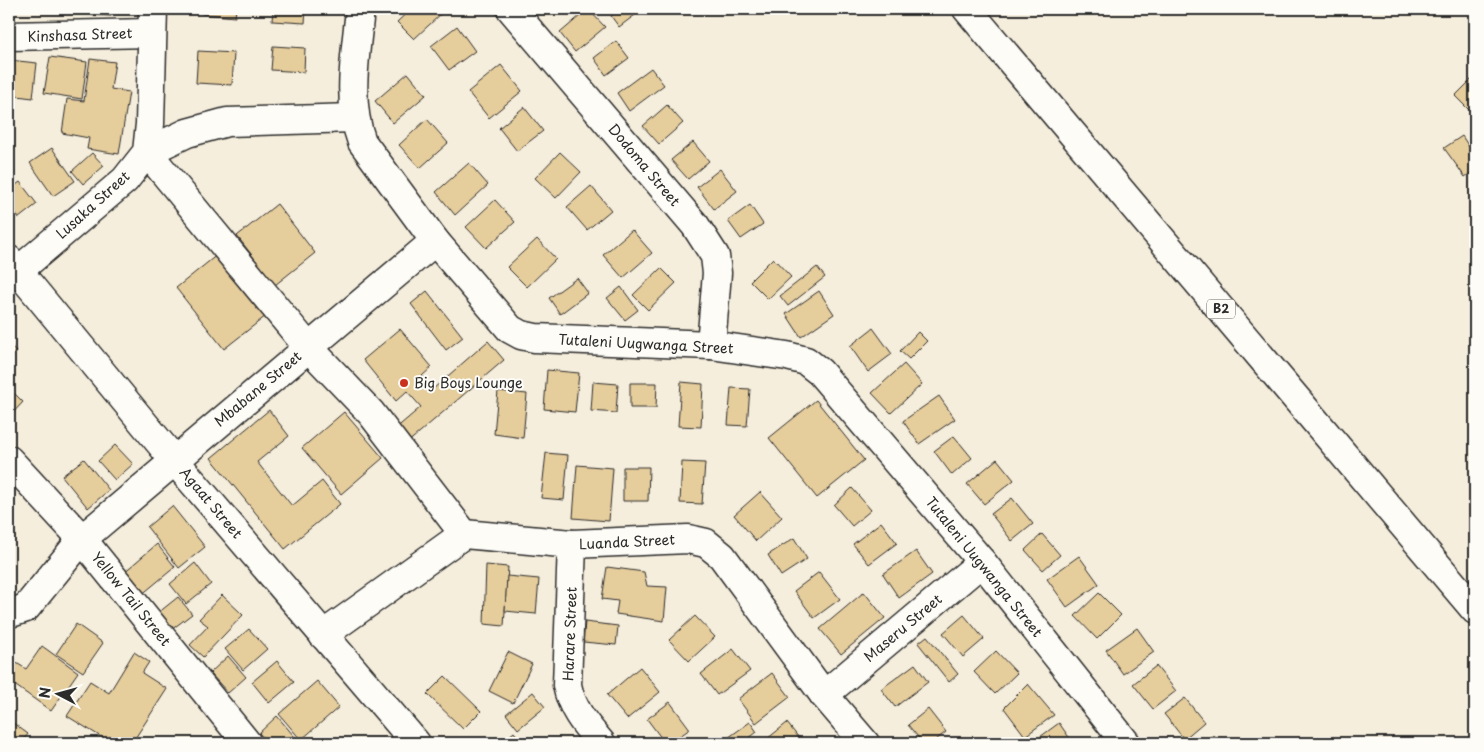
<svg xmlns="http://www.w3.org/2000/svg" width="1484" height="752" font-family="'Playpen Sans',sans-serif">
  <rect width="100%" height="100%" fill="#f6eedc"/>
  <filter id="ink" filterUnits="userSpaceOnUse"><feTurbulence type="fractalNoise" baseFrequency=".02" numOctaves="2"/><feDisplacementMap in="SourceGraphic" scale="10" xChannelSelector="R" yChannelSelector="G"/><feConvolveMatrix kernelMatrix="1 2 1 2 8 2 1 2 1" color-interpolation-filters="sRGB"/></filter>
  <g filter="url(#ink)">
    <g fill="#e6cd9c" stroke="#2b2b2b">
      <polygon points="83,9 112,9 111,16 83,14"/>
      <polygon points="203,9 236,9 235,17 202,14"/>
      <polygon points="273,9 306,9 305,23 272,21"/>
      <polygon points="411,9 440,9 443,12 414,39 397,22"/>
      <polygon points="588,9 605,27 575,52 560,33"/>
      <polygon points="621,9 631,9 635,15 619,27 611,16"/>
      <polygon points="457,26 475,51 449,70 431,46"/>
      <polygon points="616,41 629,58 606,75 594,58"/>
      <polygon points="273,46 305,48 304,72 271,70"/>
      <polygon points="198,51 234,53 232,85 196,83"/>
      <polygon points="50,57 87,62 82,99 44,93"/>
      <polygon points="90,59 115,62 111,89 129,92 119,154 87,149 89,138 62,133 67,99 84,101"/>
      <polygon points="9,60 37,63 33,98 9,95"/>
      <polygon points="501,65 522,91 489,118 468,92"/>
      <polygon points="651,68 664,85 629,111 617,93"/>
      <polygon points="408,73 426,95 393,123 375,101"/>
      <polygon points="1475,76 1475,111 1473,114 1455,96"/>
      <polygon points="667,105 683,123 659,144 643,126"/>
      <polygon points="524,107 543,131 517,151 499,128"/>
      <polygon points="427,119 448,143 420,168 399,145"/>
      <polygon points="1462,136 1475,156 1475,170 1465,177 1444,148"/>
      <polygon points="693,142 709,161 688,179 671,160"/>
      <polygon points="52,148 75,181 53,196 30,163"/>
      <polygon points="560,152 581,172 556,198 535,178"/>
      <polygon points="92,153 104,166 83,184 72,171"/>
      <polygon points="469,163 488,185 455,215 436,192"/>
      <polygon points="720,169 737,191 714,209 697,187"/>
      <polygon points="20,182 37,204 19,218 9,204 9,190"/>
      <polygon points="591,186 611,210 587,230 567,207"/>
      <polygon points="495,200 515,222 486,248 466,227"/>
      <polygon points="277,204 315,253 275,285 237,236"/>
      <polygon points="750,205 763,224 741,239 728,221"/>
      <polygon points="632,230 652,253 623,278 603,255"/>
      <polygon points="537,239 556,259 527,287 507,267"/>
      <polygon points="223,250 271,312 224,349 176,288"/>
      <polygon points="773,258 791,277 768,299 750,281"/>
      <polygon points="817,267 825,277 788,306 780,296"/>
      <polygon points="661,268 676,283 648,310 633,295"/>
      <polygon points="577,278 588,293 560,314 549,298"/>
      <polygon points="621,287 638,310 625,320 607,298"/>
      <polygon points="427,291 463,337 446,350 411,304"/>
      <polygon points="819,291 834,314 801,337 786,314"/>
      <polygon points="873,328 892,354 868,372 850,346"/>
      <polygon points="400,329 432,367 422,376 433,389 488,341 504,360 406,444 394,430 421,407 407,391 396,401 363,360"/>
      <polygon points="918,332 927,341 909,359 900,351"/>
      <polygon points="9,343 16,352 9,358"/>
      <polygon points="904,364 922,384 891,413 872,393"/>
      <polygon points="547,370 579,373 575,412 544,409"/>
      <polygon points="593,382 618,384 616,413 591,411"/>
      <polygon points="681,382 703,384 701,427 678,426"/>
      <polygon points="630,383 657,383 656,408 630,408"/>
      <polygon points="9,388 23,402 9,417"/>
      <polygon points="731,388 750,389 747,426 728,425"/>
      <polygon points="498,391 527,394 523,438 494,434"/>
      <polygon points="939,396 955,419 919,444 903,421"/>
      <polygon points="816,400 864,460 817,498 769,438"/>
      <polygon points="269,410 289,436 257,462 292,506 322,481 340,504 285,549 211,458"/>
      <polygon points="344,412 383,458 341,494 302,448"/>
      <polygon points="954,436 972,458 952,475 934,451"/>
      <polygon points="115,445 133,464 115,480 98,461"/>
      <polygon points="546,453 568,455 564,500 541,498"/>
      <polygon points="84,459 109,490 88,508 62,476"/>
      <polygon points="997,459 1014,480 984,504 967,484"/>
      <polygon points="682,462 705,463 702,504 680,503"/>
      <polygon points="577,465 613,468 609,521 573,518"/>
      <polygon points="623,467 649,467 648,501 623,501"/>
      <polygon points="852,488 871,510 852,526 834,505"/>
      <polygon points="760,492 782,517 756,541 734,515"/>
      <polygon points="1012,498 1033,524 1012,541 991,514"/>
      <polygon points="172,506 205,547 179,568 147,527"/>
      <polygon points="881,522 897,543 869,564 853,544"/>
      <polygon points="1042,534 1060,555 1043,570 1025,550"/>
      <polygon points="794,538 807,559 781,576 768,555"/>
      <polygon points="157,544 175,567 140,596 122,574"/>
      <polygon points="916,551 932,574 899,598 883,574"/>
      <polygon points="1079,556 1099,584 1067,607 1047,579"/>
      <polygon points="195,563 211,584 186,604 170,584"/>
      <polygon points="486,565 508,567 504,626 484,624"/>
      <polygon points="607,567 644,572 647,586 667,587 664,621 616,614 618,601 602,599"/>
      <polygon points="819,572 840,599 814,618 794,591"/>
      <polygon points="507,576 539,579 536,614 505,611"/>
      <polygon points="864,592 885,618 841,654 820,629"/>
      <polygon points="1099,593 1121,615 1097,639 1075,616"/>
      <polygon points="222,595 243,615 203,657 190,645 208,626 199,619"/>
      <polygon points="178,597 192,614 171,630 158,613"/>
      <polygon points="964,615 984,639 963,657 943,633"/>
      <polygon points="695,616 715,637 689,661 669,640"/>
      <polygon points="585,622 618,626 616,645 583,642"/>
      <polygon points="76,624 103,643 83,672 56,654"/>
      <polygon points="1137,628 1154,652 1123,674 1106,650"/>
      <polygon points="249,629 267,649 243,670 225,649"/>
      <polygon points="927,636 958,674 949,682 918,643"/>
      <polygon points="42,646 78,672 51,711 9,681 9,671 15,662 26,669"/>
      <polygon points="733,649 750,671 717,695 701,674"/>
      <polygon points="996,651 1017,673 995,694 974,672"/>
      <polygon points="134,652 149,662 142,673 167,689 132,743 111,743 67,716 90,681 109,693"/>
      <polygon points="508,652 532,664 513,703 489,691"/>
      <polygon points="228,656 246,677 228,693 210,673"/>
      <polygon points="277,661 294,682 269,703 252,682"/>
      <polygon points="915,664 928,682 895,707 881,689"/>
      <polygon points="1156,666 1176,691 1153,709 1133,684"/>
      <polygon points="640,667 660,692 627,719 607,695"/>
      <polygon points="772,673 790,697 756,723 738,699"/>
      <polygon points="445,676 481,711 463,729 427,694"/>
      <polygon points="317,681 339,707 301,740 279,714"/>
      <polygon points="1028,684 1054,715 1025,736 1004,708"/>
      <polygon points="533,692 545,707 518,729 506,714"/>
      <polygon points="1185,698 1204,722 1184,739 1164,714"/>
      <polygon points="670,702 690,729 670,743 665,743 647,719"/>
      <polygon points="928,709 946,732 932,743 923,743 908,725"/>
      <polygon points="277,716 300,743 268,743 259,733"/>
      <polygon points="9,720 28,734 21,743 9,743"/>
      <polygon points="750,722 757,732 743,743 727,743 725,740"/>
      <polygon points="787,723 803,743 762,743"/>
      <polygon points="1059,723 1073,743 1044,743 1040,737"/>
      <polygon points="514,732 523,743 501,743"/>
      <polygon points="1214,735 1220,743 1202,743"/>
    </g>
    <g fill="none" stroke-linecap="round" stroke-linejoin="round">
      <g stroke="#2b2b2b" stroke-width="31">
        <g id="minor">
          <path d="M 360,9 C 356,53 346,100 362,142 L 435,241 L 510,329 L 521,335 L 535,338 L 711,345 L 787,356 L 806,361 L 820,372 L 982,562 L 1126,743"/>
          <polyline points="511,9 695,225 715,256 717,273 711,345"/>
          <polyline points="9,36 151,33"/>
          <polyline points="354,118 227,122 187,133 147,152 308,347 371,413 464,534"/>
          <polyline points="9,260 174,460 416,743"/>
          <polyline points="18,271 125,180 147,152 150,124 153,9"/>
          <polyline points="9,460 82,539 247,743"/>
          <path d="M 572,544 L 567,685 C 572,710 586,725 601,743"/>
          <polyline points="9,611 14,612 26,608 82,539 435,241"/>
          <polyline points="323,635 464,534 572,544 688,539 706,543 722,556 824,695 865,743"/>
          <polyline points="824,695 982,562"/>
        </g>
      </g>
      <g stroke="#2b2b2b" stroke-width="31">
        <polyline id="highway" points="967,9 1475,610"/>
      </g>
      <use href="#minor" stroke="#fdfcf7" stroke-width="28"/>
      <use href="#highway" stroke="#fdfcf7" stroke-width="28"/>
    </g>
  </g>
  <circle fill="#c8321e" stroke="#fdfcf7" stroke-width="2" cx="404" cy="383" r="5"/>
  <g text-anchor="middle" stroke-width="4" stroke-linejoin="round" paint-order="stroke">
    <rect fill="#fdfcf7" stroke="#6a6a68" stroke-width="1" x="1207" y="299.5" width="28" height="19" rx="4"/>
    <g font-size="12" font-weight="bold" fill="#2b2b2b">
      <text x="1221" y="313">B2</text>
    </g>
    <g font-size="14" fill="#2b2b2b" stroke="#fdfcf7">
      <text transform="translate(80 35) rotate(-2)" y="5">Kinshasa Street</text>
      <text transform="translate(644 165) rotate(50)" y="5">Dodoma Street</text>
      <text transform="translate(93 205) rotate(-42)" y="5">Lusaka Street</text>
      <text transform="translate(646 344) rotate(3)" y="5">Tutaleni Uugwanga Street</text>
      <text transform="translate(258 389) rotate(-40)" y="5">Mbabane Street</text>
      <text transform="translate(211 503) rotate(50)" y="5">Agaat Street</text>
      <text transform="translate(627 542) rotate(-3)" y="5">Luanda Street</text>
      <text transform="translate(984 567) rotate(51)" y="5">Tutaleni Uugwanga Street</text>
      <text transform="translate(131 599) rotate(51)" y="5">Yellow Tail Street</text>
      <text transform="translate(903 628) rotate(-40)" y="5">Maseru Street</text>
      <text transform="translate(570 634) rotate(-88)" y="5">Harare Street</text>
    </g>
    <g font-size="14" fill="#2b2b2b" stroke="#fdfcf7" text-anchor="start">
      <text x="414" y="388">Big Boys Lounge</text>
    </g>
  </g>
  <rect width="1484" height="752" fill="none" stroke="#fdfcf7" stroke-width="30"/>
  <rect x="15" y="15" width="1454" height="722" fill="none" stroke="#2b2b2b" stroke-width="2" filter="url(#ink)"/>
  <g transform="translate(58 694) rotate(276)" stroke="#fdfcf7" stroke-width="4" paint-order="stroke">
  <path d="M0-4L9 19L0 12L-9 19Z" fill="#2b2b2b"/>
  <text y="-8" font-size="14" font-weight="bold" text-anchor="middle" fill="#2b2b2b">N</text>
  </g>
</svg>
